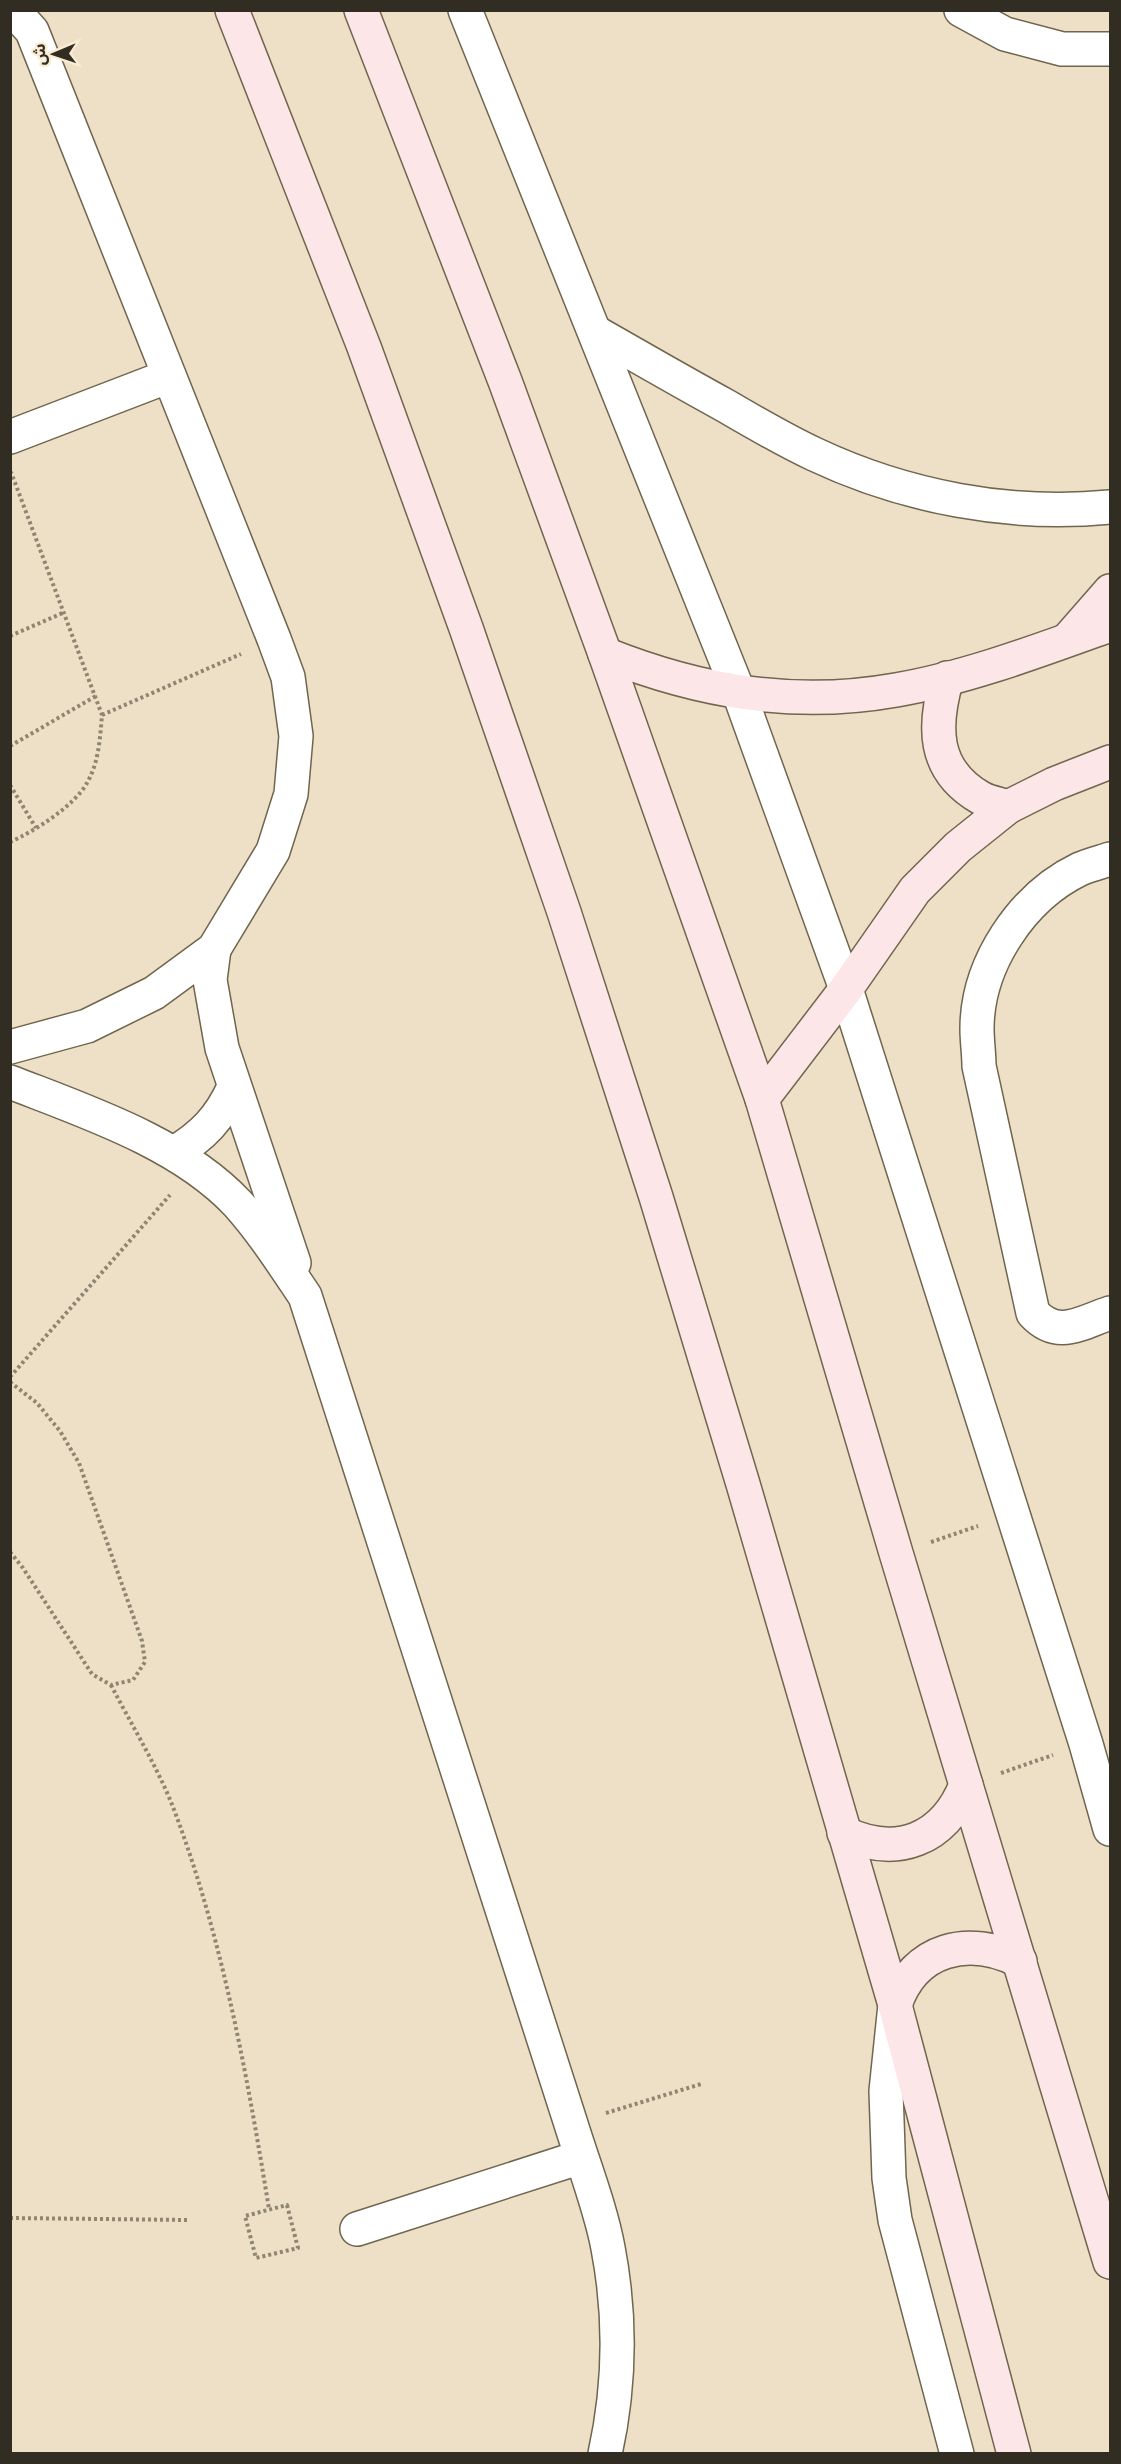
<svg xmlns="http://www.w3.org/2000/svg" width="1121" height="2464" font-family="'Crimson Pro','Noto Sans Arabic',serif">
  <rect width="100%" height="100%" fill="#ede0c6"/>
  <g fill="none" stroke-linecap="round" stroke-linejoin="round">
    <g stroke="#70654e" stroke-width="36">
      <g id="street">
        <polyline points="465,10 739,693 846,989 1086,1744 1110,1829"/>
        <polyline points="961,10 1005,34 1062,49 1110,49"/>
        <path d="M 595,332 C 639,357 682,382 726,406 C 755,423 784,440 814,454 C 905,497 1010,517 1110,507"/>
        <polyline points="10,437 169,376"/>
        <path d="M 1110,859 C 1101,862 1089,865 1080,869 C 1022,897 977,964 977,1029 C 977,1041 979,1054 979,1066 L 1033,1313 C 1058,1340 1080,1323 1110,1313"/>
        <polyline points="214,949 210,980 222,1048 294,1263"/>
        <polyline points="10,1047 87,1026 154,993 214,949 273,851 291,794 296,736 288,677 274,639 32,31 13,10"/>
        <path d="M 10,1082 C 87,1112 181,1143 238,1204 C 263,1232 284,1265 305,1296 L 571,2124 C 583,2163 601,2209 608,2248 C 621,2316 620,2386 605,2454"/>
        <path d="M 174,1153 C 203,1136 220,1118 234,1087"/>
        <polyline points="895,2005 886,2091 889,2178 895,2220 957,2454"/>
        <polyline points="357,2229 581,2157"/>
      </g>
    </g>
    <g stroke="#70654e" stroke-width="36">
      <g id="secondary">
        <polyline points="232,10 364,347 466,628 564,912 656,1197 743,1484 895,2005 1014,2454"/>
        <polyline points="361,10 505,381 605,654 762,1099 896,1553 1110,2262"/>
        <polyline points="1068,639 1110,591"/>
        <path d="M 605,654 C 700,692 795,708 896,690 C 967,678 1043,649 1110,625"/>
        <path d="M 947,678 C 933,726 932,770 981,798 C 988,802 999,804 1008,807"/>
        <polyline points="762,1099 846,989 915,890 958,847 1008,807 1054,784 1110,762"/>
        <path d="M 844,1833 C 897,1858 944,1840 966,1785"/>
        <path d="M 895,2005 C 914,1948 969,1935 1020,1961"/>
      </g>
    </g>
    <g stroke="#8e8573" stroke-width="4" stroke-dasharray="3 3" stroke-linecap="butt">
      <polyline points="10,636 65,612"/>
      <polyline points="102,715 241,654"/>
      <polyline points="10,746 96,696"/>
      <polyline points="10,785 36,828"/>
      <path d="M 10,842 C 35,831 74,806 87,783 C 99,762 100,738 102,715 L 11,472"/>
      <polyline points="10,1377 170,1195"/>
      <polyline points="10,1382 37,1403 60,1431 79,1463 142,1641 145,1662 133,1680 111,1685 92,1674 23,1568 10,1552"/>
      <polyline points="931,1542 978,1526"/>
      <path d="M 111,1685 C 131,1724 157,1766 173,1807 C 222,1936 247,2074 269,2209"/>
      <polyline points="1001,1773 1053,1755"/>
      <polyline points="606,2113 701,2084"/>
      <polygon points="287,2205 298,2248 256,2258 245,2216"/>
      <polyline points="10,2218 189,2220"/>
    </g>
    <use href="#street" stroke="#fff" stroke-width="33"/>
    <use href="#secondary" stroke="#fce6e7" stroke-width="33"/>
  </g>
  <rect width="1121" height="2464" fill="none" stroke="#322d23" stroke-width="24"/>
  <g transform="translate(54 54) rotate(268)" stroke="#faedd3" stroke-width="4.5" paint-order="stroke">
  <path d="M0-4.5L10 22L0 15L-10 22Z" fill="#322d23"/>
  <text y="-9" font-size="16" font-weight="bold" text-anchor="middle" fill="#322d23">ش</text>
  </g>
</svg>
